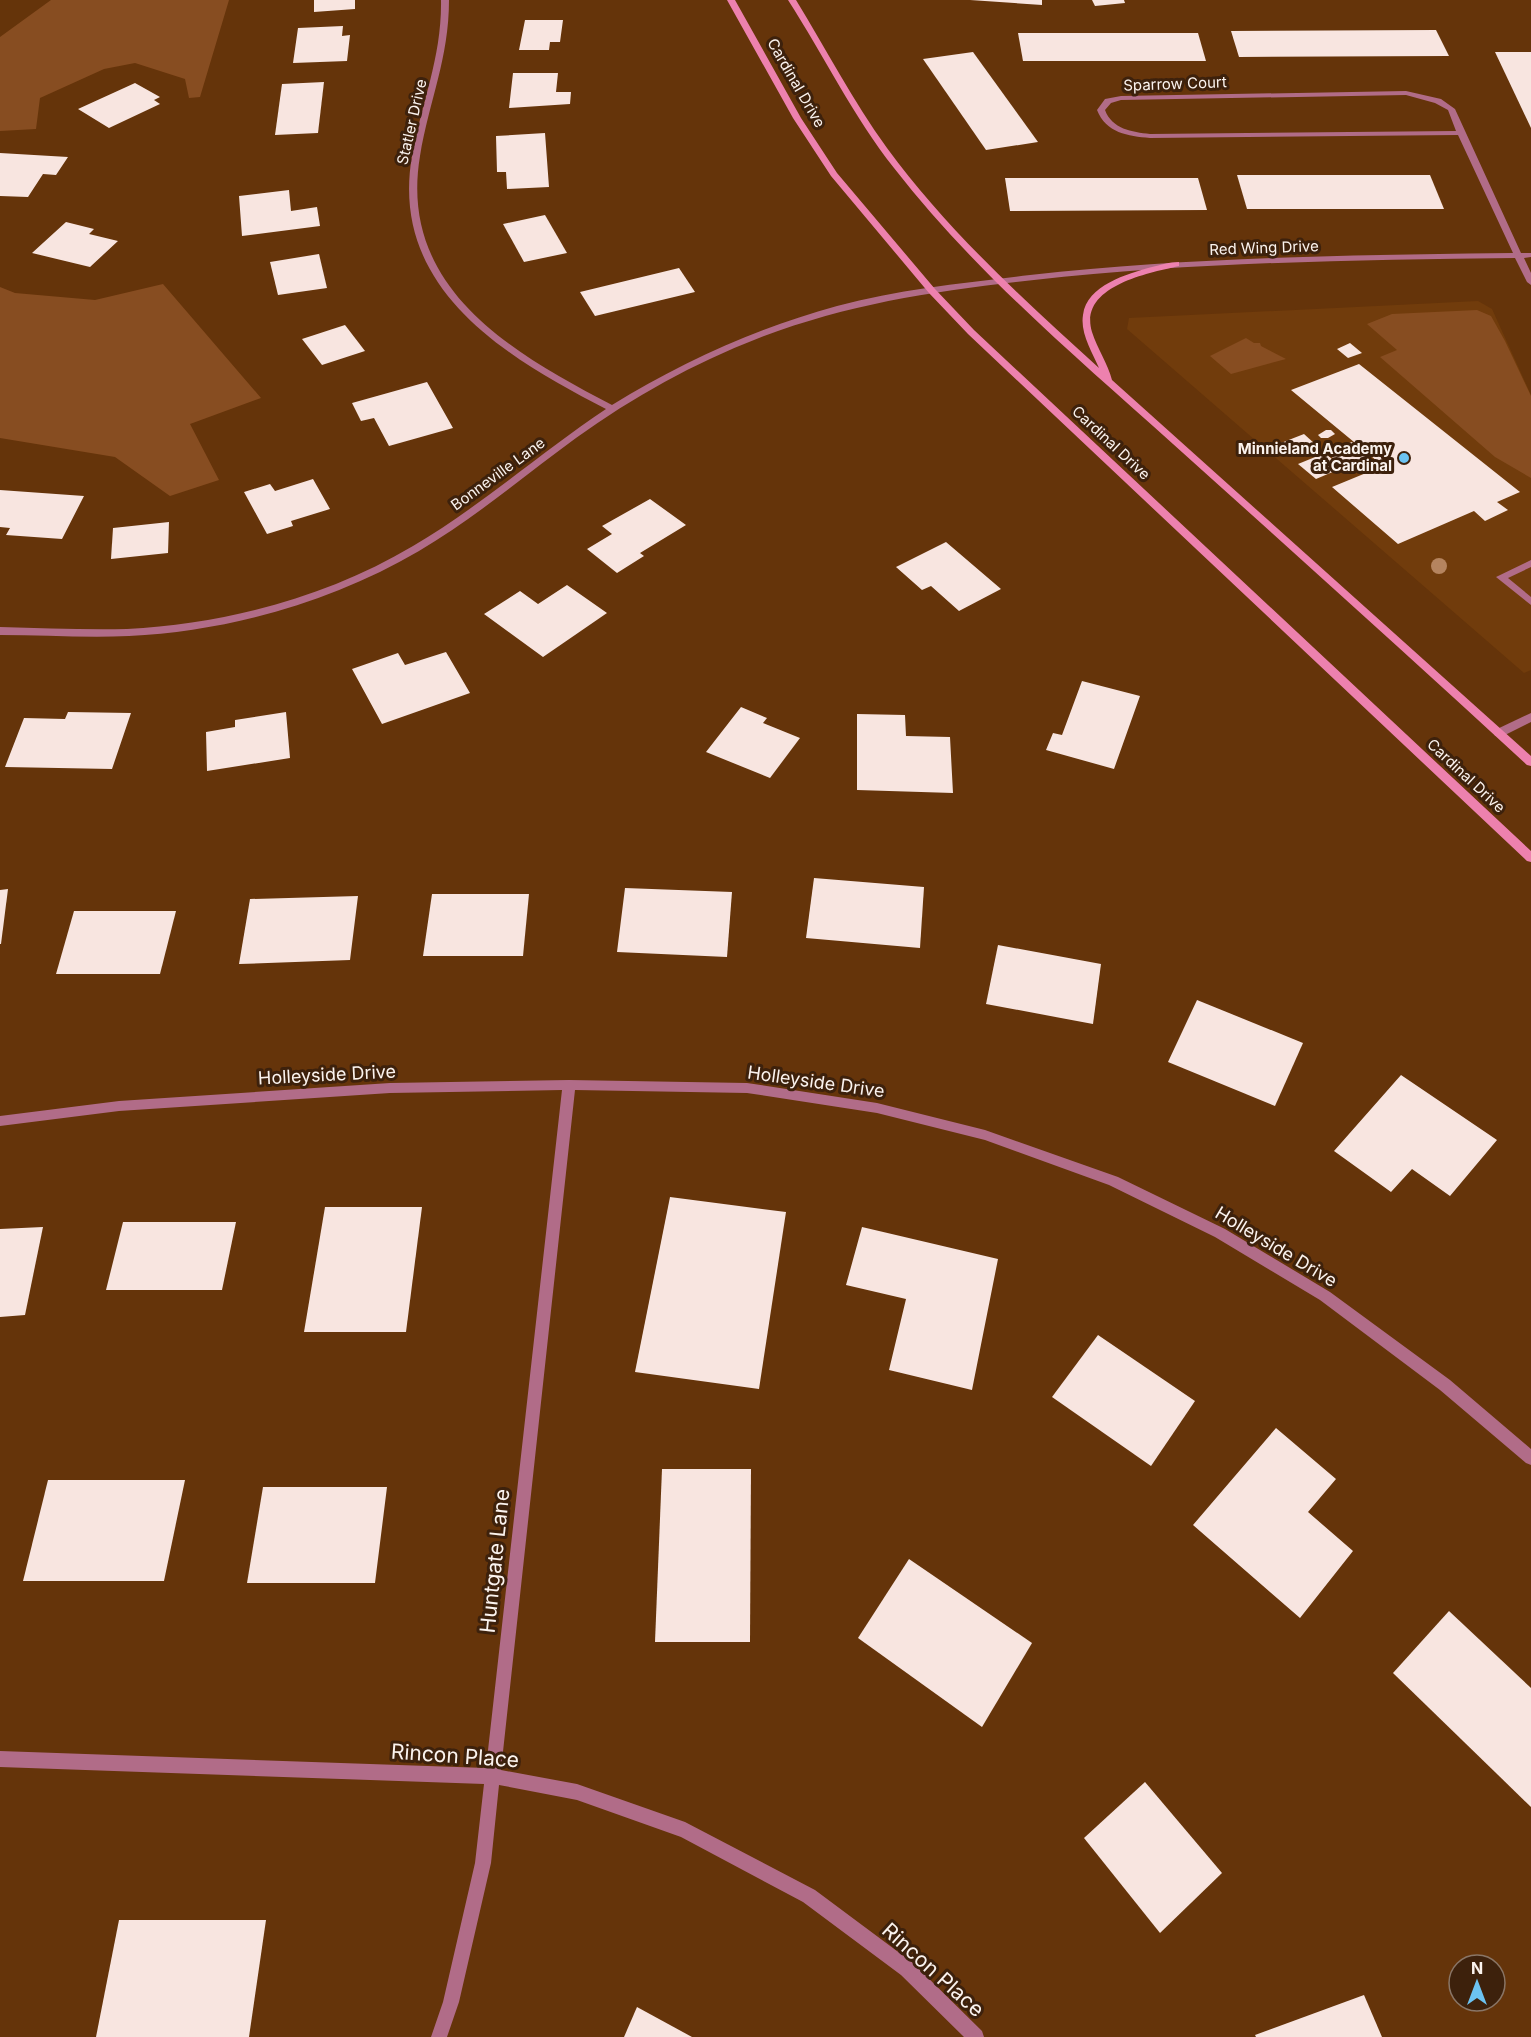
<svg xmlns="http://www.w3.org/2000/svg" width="1531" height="2037" font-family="Inter,sans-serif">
  <rect width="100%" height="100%" fill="#65340a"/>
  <polygon fill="#713c0c" points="1478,301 1492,309 1531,395 1531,670 1524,673 1127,329 1129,318"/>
  <g fill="#874d21">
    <polygon points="51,0 229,0 200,97 189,98 185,79 135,63 104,69 40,98 36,129 0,131 0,37"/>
    <polygon points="163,284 261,398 190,424 219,480 170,496 115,457 0,438 0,287 15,293 95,300"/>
    <polygon points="1477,310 1491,316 1505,341 1531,396 1531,478 1495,457 1380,357 1397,350 1367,324 1392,314"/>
    <polygon points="1246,338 1254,343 1260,343 1261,346 1286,359 1231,374 1210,356"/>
  </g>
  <g fill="#f8e5e0">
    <polygon points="314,0 355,0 355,9 314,12"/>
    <polygon points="970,0 1042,0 1042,5"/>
    <polygon points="1092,0 1124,0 1125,3 1095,6"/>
    <polygon points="525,20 563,20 560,42 550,42 549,50 519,50"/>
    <polygon points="343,26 342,36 350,35 347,61 293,63 298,28"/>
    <polygon points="1436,30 1449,56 1239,57 1231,31"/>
    <polygon points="1018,33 1198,33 1206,61 1023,61"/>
    <polygon points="973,52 1038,142 986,150 923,59"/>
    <polygon points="1495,52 1531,52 1531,128"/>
    <polygon points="513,73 558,73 556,92 571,92 570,104 509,108"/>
    <polygon points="324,82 318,133 275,135 282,84"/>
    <polygon points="135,83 160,97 154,100 160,104 109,128 78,109"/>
    <polygon points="545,133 549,187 507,189 506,172 497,172 496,136"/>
    <polygon points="0,153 68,157 56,175 43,174 28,197 0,196"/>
    <polygon points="1237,175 1430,175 1444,209 1247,209"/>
    <polygon points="1005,178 1198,178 1207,210 1010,211"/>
    <polygon points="289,190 291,211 317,207 320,226 242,236 239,196"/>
    <polygon points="545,215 567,253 524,262 503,224"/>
    <polygon points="66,222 94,229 89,234 118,241 90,267 32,253"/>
    <polygon points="319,254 327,288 278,295 270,262"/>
    <polygon points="679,268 695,292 595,316 580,292"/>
    <polygon points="345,325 365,351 322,365 302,339"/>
    <polygon points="1350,343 1362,353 1348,358 1337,349"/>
    <polygon points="1359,364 1520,492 1497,502 1508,510 1485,521 1474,511 1398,544 1332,487 1383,466 1291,390"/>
    <polygon points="427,382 453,428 389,446 374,418 361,421 352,403"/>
    <polygon points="1326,430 1331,430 1335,434 1328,438 1321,438 1318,435"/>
    <polygon points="1304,434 1315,444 1293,453 1281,443"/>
    <polygon points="1352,442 1370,457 1344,467 1326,452"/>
    <polygon points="1325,453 1342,468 1316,479 1298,464"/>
    <polygon points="313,479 330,509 291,521 293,526 267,534 244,492 270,484 275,491"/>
    <polygon points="0,490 84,496 62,539 6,535 10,528 0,527"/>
    <polygon points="650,499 686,525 640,553 644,556 617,573 587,549 612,534 602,526"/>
    <polygon points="169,522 168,553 111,559 113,528"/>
    <polygon points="946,542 1001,589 959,611 931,586 922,590 896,567"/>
    <polygon points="567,585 607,613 543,657 484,614 520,591 538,604"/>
    <polygon points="446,652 470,693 382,724 352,669 398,653 405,665"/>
    <polygon points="1082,681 1140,696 1114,769 1046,750 1053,733 1062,735"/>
    <polygon points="741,707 767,718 763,723 800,738 770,778 706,752"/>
    <polygon points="68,712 131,713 112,769 5,767 24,718 65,719"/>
    <polygon points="286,712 290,758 207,771 206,732 235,727 235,720"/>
    <polygon points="857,714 905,715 906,736 950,737 953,793 857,790"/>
    <polygon points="814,878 924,887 920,948 806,938"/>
    <polygon points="625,888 732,892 727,957 617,952"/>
    <polygon points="8,889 1,944 0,944 0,890"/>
    <polygon points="432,894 529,894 523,956 423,956"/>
    <polygon points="358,896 350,960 239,964 250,899"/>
    <polygon points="74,911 176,911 160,974 56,974"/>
    <polygon points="998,945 1101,964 1093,1024 986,1004"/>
    <polygon points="1197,1000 1303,1043 1275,1106 1168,1062"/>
    <polygon points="1401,1075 1497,1140 1450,1196 1412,1169 1391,1192 1334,1151"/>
    <polygon points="670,1197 786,1212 759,1389 635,1372"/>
    <polygon points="325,1207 422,1207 406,1332 304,1332"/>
    <polygon points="123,1222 236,1222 222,1290 106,1290"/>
    <polygon points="43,1227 25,1315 0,1317 0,1229"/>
    <polygon points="862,1227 998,1259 972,1390 889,1370 906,1299 846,1285"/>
    <polygon points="1098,1335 1195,1401 1151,1466 1052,1397"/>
    <polygon points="1276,1428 1336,1479 1308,1512 1353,1551 1300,1618 1193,1525"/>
    <polygon points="662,1469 751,1469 750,1642 655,1642"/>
    <polygon points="48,1480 185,1480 164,1581 23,1581"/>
    <polygon points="263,1487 387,1487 375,1583 247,1583"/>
    <polygon points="909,1559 1032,1643 982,1727 858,1638"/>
    <polygon points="1449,1611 1531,1688 1531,1807 1393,1673"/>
    <polygon points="1145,1782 1222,1873 1160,1933 1084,1838"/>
    <polygon points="119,1920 266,1920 249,2037 96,2037"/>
    <polygon points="1364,1995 1382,2037 1256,2037 1255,2035"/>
    <polygon points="637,2007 692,2037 624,2037"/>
  </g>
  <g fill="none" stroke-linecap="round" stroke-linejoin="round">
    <polygon fill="#b16c88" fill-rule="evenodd" points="1531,560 1531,567 1508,578 1531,597 1531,605 1496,577"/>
    <g fill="#b16c88" fill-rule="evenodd">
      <path d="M 441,0 L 449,0 C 449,59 429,101 420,156 C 398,288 512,353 612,405 C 682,362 757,328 837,306 C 900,289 965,283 1030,275 C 1190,257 1352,255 1513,253 L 1458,135 L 1150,138 C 1128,136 1106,133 1097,110 L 1105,99 L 1121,96 L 1406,91 L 1441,99 L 1455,109 L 1521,253 L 1531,253 L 1531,257 L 1524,258 L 1531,273 L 1531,285 L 1527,282 L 1515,258 C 1355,260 1194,262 1034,280 C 936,291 851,303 759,338 C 694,363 633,397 576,438 C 524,476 475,518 419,551 C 332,602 229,631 129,636 C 86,638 43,635 0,635 L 0,627 C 42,628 85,630 127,629 C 226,624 327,597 413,546 C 481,506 540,453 606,409 C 505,357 389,288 412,156 C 422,101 442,57 441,0 ZM 1406,95 L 1435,103 L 1448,110 L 1456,131 L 1150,134 C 1132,132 1112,129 1105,110 L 1111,103 L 1121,100 Z"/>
      <polygon points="1531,713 1531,722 1503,736 1495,736 1494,733 1495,730"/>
      <polygon points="569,1080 747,1083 877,1103 985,1130 1118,1177 1225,1229 1330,1292 1450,1380 1531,1449 1531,1465 1526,1463 1440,1390 1320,1300 1215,1237 1109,1185 985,1140 877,1113 747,1093 575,1090 501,1770 577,1784 685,1822 815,1890 913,1963 982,2031 984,2037 964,2037 901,1975 803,1902 681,1837 577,1800 499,1785 491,1863 459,2002 447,2037 431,2037 443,2002 475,1863 484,1784 0,1767 0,1751 486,1768 562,1090 390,1093 119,1111 0,1126 0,1116 119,1101 390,1083"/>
    </g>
    <g fill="#ed81ae" fill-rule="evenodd">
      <polygon points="727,0 735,0 801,118 837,173 935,289 974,330 1531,851 1531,862 1527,861 968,334 929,293 831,176 793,118"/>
      <path d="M 788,0 L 796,0 C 826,49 853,101 887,148 C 947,230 1024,300 1099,368 C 1092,352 1080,333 1083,315 C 1087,285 1127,274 1152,267 C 1160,265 1170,262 1179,262 L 1179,266 C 1149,273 1078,286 1092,332 C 1097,348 1108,364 1112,380 L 1531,756 L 1531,766 L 1527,765 C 1410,657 1291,550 1173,444 C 1076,357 974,271 894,168 C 853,116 824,56 788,0 Z"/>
    </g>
  </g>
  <circle fill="#b5845f" cx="1439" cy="566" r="8"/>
  <circle fill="#6cc3f2" stroke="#3d210c" stroke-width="2" cx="1404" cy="458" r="6"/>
  <g text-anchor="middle" stroke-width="6" stroke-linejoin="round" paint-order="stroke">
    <g font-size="15" fill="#fbf3ee" stroke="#3d210c">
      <text transform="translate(796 83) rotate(60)" y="5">Cardinal Drive</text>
      <text transform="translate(1175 84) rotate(-2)" y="5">Sparrow Court</text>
      <text transform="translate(412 122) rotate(-77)" y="5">Statler Drive</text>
      <text transform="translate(1264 248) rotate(-2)" y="5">Red Wing Drive</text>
      <text transform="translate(1111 443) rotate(43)" y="5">Cardinal Drive</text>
      <text transform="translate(498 474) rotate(-36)" y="5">Bonneville Lane</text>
      <text transform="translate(1466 776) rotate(43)" y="5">Cardinal Drive</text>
    </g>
    <g font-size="15" font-weight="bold" fill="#fbf3ee" stroke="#3d210c" text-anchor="end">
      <text x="1392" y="454">Minnieland Academy<tspan x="1392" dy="17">at Cardinal</tspan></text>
    </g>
    <g font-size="18" fill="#fbf3ee" stroke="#3d210c">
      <text transform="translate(327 1075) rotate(-3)" y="6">Holleyside Drive</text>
      <text transform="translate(816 1082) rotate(8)" y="6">Holleyside Drive</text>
      <text transform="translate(1276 1247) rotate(31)" y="6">Holleyside Drive</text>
    </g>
    <g font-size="21" fill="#fbf3ee" stroke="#3d210c">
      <text transform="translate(495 1561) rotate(-84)" y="7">Huntgate Lane</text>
      <text transform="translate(455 1756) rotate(4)" y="7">Rincon Place</text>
      <text transform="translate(933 1970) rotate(42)" y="7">Rincon Place</text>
    </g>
  </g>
  <g transform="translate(1477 1983)"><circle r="28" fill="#3d210c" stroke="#897566" stroke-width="1.5"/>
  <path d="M0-4.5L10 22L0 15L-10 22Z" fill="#6cc3f2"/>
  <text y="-9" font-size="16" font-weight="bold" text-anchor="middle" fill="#fbf3ee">N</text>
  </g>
</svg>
